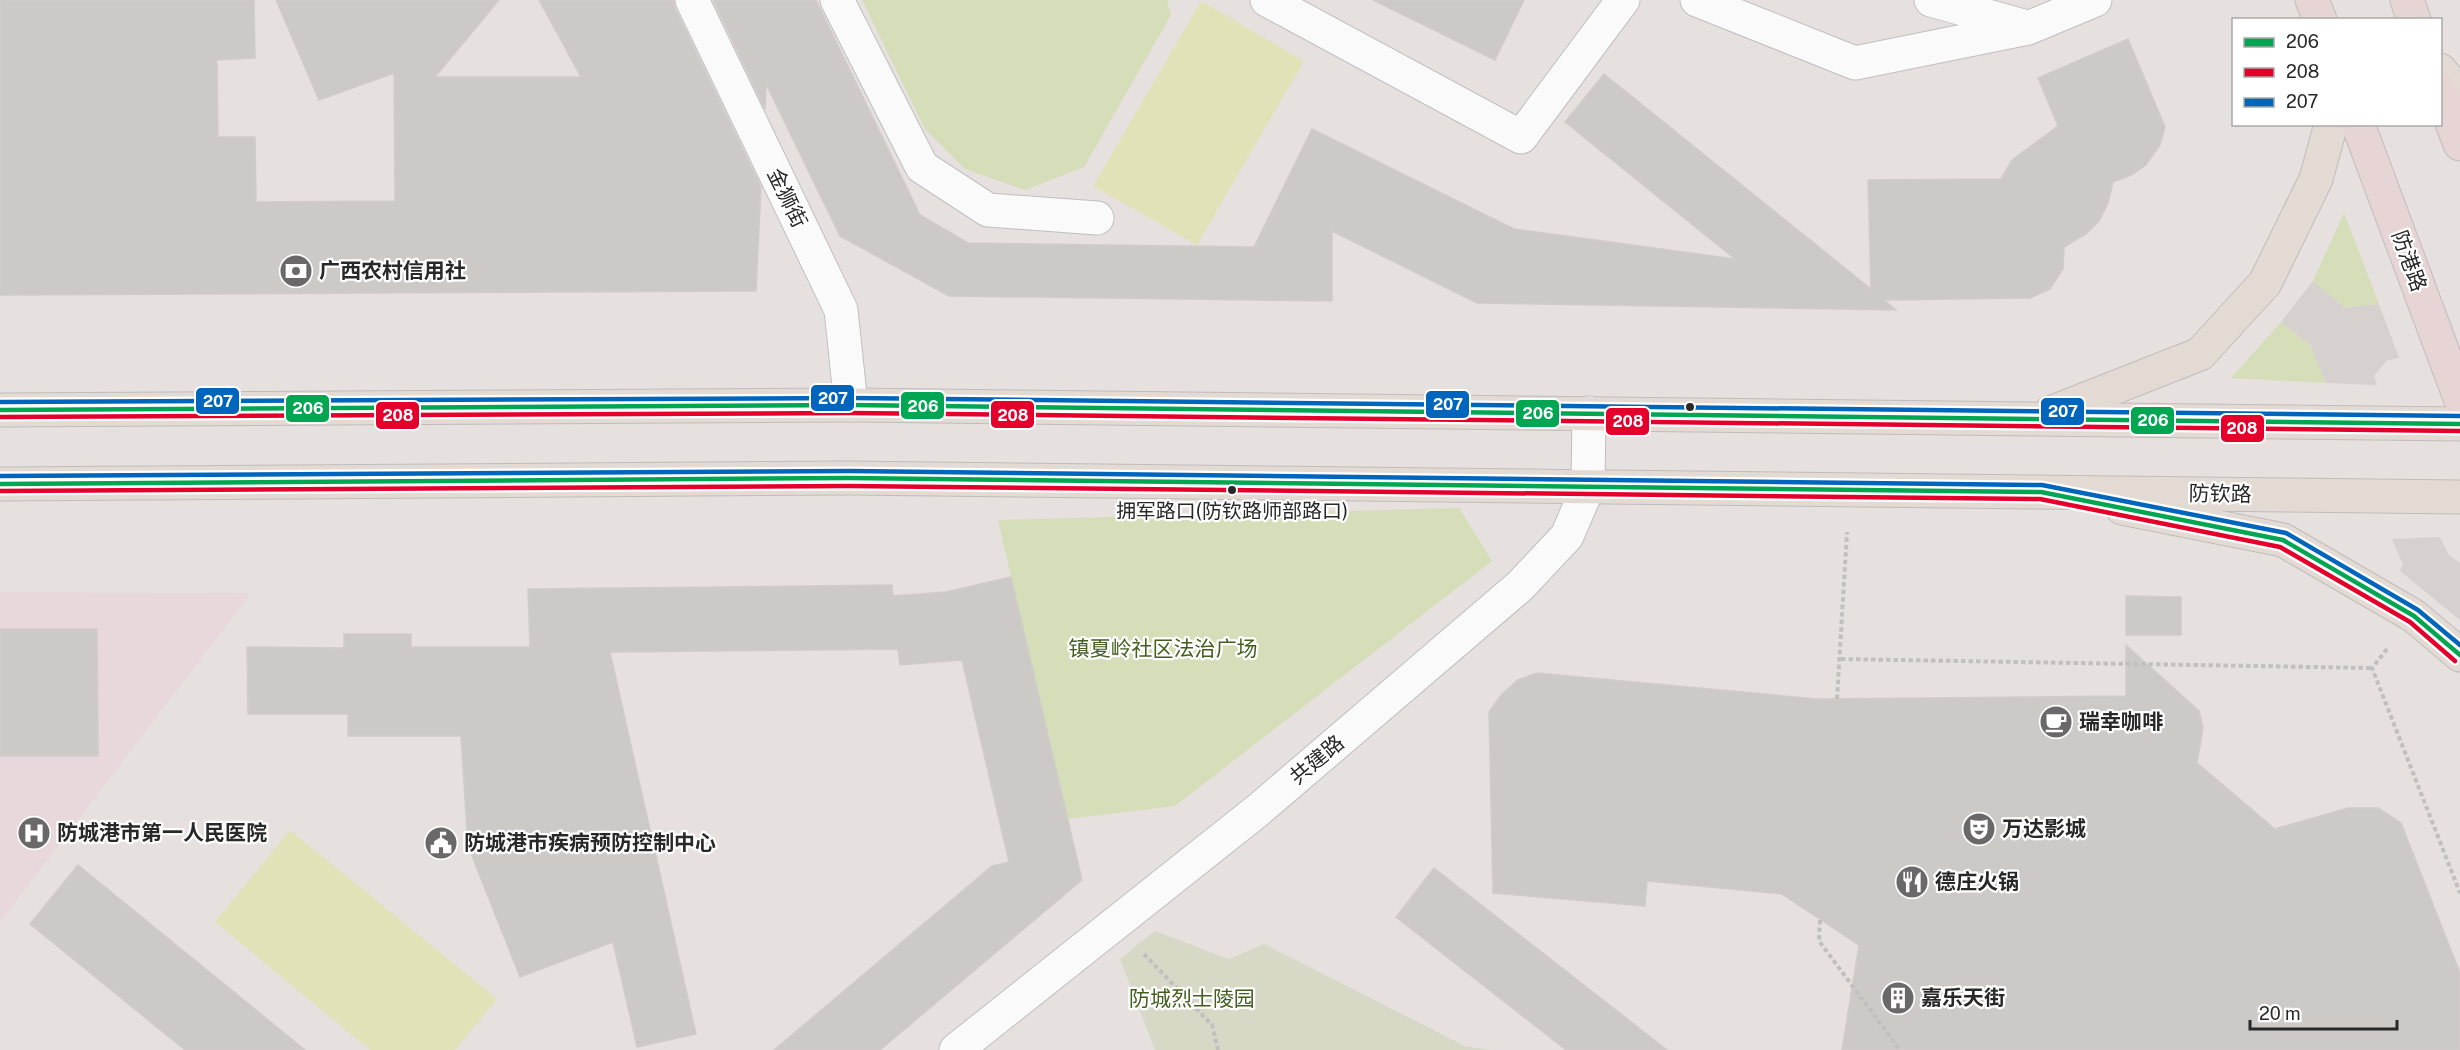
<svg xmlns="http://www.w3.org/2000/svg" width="2460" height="1050" font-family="'Public Sans','Noto Sans SC',sans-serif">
  <rect width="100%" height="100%" fill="#e6e0de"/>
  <polygon fill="#e8d8dc" points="0,592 251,593 0,922"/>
  <g fill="#d6deb9">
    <polygon points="862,0 1167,0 1171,15 1084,167 1025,190 965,169 925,129"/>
    <polygon points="2344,213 2379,304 2345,308 2313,281"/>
    <polygon points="2281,322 2310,345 2326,383 2231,378"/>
    <polygon points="1459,508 1492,561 1175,806 1067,819 998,520"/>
  </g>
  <polygon fill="#d8d8c6" points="1155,931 1229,959 1264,944 1465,1046 1491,1050 1155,1050 1120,959"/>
  <g fill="#e2e2b8">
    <polygon points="1201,1 1304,61 1197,245 1093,186"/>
    <polygon points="290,830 497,999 455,1050 370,1050 215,922"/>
  </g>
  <g fill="#d6d0ce">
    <polygon points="2313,281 2345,308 2379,304 2399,358 2387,360 2374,376 2377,385 2326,383 2310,345 2281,322"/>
    <polygon points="2440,537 2449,555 2460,563 2460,620 2400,571 2403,565 2392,539"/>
  </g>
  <g fill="#cdc9c7" stroke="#d1ccca" stroke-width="1.5">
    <polygon points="0,0 254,0 255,58 217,60 218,137 255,137 256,202 395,201 394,73 319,100 276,0 499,0 435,77 581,77 539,0 673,0 675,8 761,187 756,291 0,295"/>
    <polygon points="713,0 816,0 920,215 968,243 1254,247 1312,129 1514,229 1735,259 1565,122 1604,74 1871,289 1868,180 2001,179 2012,160 2058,126 2038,78 2128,39 2165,127 2160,145 2146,165 2131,175 2113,182 2108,203 2099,221 2086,234 2064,247 2063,269 2050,289 2030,298 1884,300 1896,310 1477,303 1332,231 1332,301 949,296 840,236 766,84 765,109"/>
    <polygon points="1373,0 1524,0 1495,60"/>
    <polygon points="1011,577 1082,880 880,1050 774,1050 992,866 1009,862 962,660 900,665 898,649 610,652 696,1034 637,1047 613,942 520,977 468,846 461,736 348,736 348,714 248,714 247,647 344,648 344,634 411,634 411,647 530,647 528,589 892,585 893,596 946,592"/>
    <polygon points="2126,596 2181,597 2181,635 2126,635"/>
    <polygon points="0,629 97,629 98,756 0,756"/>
    <polygon points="2126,645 2199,711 2203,728 2197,763 2275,829 2348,808 2378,808 2401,823 2460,973 2460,1050 1842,1050 1859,945 1782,894 1647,881 1645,906 1493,893 1489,712 1502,694 1518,680 1537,673 1817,699 2126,696"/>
    <polygon points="78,865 305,1050 185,1050 30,924"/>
    <polygon points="1434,868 1525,939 1667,1050 1566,1050 1396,917"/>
  </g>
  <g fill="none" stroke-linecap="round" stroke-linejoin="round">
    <g stroke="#c0bfbf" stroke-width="35">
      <g id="minor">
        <polyline points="692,0 841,310 851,405"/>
        <polyline points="837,0 922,167 988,210 1097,218"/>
        <polyline points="1267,0 1521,137 1623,0"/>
        <polyline points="1697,0 1855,63 2028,28 2095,0"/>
        <polyline points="1931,0 2023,26"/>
        <polyline points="956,1050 1257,811 1520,586 1567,536 1588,487 1589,413"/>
      </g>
    </g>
    <g stroke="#bfbdbc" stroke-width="35">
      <g id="major">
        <polyline points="2440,70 2460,94"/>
        <polyline points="0,410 851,405 2460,424"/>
        <polyline points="2050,413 2200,354 2265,283 2316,179 2331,124"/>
        <polyline points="0,484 849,478 2460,497"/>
        <polyline points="2122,508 2283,540 2414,616 2460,655"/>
      </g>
    </g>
    <g stroke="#bfbdbc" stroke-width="35">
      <g id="highway">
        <polyline points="2312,0 2320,20"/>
        <polyline points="2407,0 2414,20"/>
        <polyline points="2440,91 2460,144"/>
        <polyline points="2358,124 2460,398"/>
      </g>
    </g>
    <g stroke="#c1c0c0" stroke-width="4" stroke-dasharray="4.5 3" stroke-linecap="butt">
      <polyline points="2387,649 2372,668 2460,893"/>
      <polyline points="1841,659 2372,668"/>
      <polyline points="1837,699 1847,532"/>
      <polyline points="1820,920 1819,941 1900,1050"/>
      <polyline points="1144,954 1212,1025 1218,1050"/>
    </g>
    <use href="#minor" stroke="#fbfafa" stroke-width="33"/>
    <use href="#major" stroke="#e4dad4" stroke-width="33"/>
    <use href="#highway" stroke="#e6d5d4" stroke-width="33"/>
    <g stroke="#fff" stroke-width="9">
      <g id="bus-1">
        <polyline points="0,410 851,405 2460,424"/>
        <polyline points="0,484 849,478 2041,492 2283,540 2414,616 2460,655"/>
      </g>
    </g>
    <g stroke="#fff" stroke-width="9">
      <g id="bus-2">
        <polyline points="0,417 851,413 2460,431"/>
        <polyline points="0,491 849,486 2040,499 2280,547 2410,622 2455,661"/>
      </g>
    </g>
    <g stroke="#fff" stroke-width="9">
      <g id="bus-3">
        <polyline points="0,402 851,398 2460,416"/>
        <polyline points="0,476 849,471 2042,485 2286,533 2418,610 2460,645"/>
      </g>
    </g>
    <use href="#bus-1" stroke="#00a651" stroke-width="4.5"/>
    <use href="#bus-2" stroke="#e4002b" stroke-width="4.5"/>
    <use href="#bus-3" stroke="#0065bd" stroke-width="4.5"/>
  </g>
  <defs>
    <g id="bank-disc" transform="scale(1.725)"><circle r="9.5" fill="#6a6868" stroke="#fff"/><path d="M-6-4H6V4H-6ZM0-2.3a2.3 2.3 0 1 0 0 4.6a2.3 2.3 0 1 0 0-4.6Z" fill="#fff"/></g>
    <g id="cafe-disc" transform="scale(1.725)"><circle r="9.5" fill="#6a6868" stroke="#fff"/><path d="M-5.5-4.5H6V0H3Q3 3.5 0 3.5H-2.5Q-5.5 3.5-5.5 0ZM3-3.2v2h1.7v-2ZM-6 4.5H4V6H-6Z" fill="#fff"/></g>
    <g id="theatre-disc" transform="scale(1.725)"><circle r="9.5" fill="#6a6868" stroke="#fff"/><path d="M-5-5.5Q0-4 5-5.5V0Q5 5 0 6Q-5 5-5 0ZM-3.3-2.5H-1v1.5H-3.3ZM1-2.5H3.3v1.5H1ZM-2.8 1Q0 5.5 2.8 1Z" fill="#fff"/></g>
    <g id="hospital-disc" transform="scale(1.725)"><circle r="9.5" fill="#6a6868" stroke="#fff"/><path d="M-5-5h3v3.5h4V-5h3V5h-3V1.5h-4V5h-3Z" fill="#fff"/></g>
    <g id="civic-disc" transform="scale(1.725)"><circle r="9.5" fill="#6a6868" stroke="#fff"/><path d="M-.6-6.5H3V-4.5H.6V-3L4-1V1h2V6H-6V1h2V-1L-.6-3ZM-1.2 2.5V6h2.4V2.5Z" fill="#fff"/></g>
    <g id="restaurant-disc" transform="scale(1.725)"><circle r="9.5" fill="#6a6868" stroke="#fff"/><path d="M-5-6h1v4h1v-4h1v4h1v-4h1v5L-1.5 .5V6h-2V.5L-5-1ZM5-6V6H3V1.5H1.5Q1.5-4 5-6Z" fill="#fff"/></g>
    <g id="building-disc" transform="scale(1.725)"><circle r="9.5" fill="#6a6868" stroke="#fff"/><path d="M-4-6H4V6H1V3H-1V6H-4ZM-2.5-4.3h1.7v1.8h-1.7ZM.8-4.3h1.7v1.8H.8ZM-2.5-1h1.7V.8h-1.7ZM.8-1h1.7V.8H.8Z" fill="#fff"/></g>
  </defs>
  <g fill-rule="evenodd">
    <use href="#bank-disc" x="296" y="271"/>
    <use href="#cafe-disc" x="2056" y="722"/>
    <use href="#theatre-disc" x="1979" y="829"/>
    <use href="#hospital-disc" x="34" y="833"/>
    <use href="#civic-disc" x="441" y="843"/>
    <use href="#restaurant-disc" x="1912" y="882"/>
    <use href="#building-disc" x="1898" y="998"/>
  </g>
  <g fill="#282828" stroke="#fff" stroke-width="2">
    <circle cx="1690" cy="407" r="5"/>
    <circle cx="1232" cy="490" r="5"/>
  </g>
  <g text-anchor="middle" stroke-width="4.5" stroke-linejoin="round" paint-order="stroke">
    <g font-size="20" fill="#282828" stroke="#fff">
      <text x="1232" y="518">拥军路口(防钦路师部路口)</text>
    </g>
    <g font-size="21" fill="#282828" stroke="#fff">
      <text transform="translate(787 198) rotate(64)" y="7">金狮街</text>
      <text transform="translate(2409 261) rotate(70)" y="7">防港路</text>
      <text transform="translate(2220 494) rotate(1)" y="7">防钦路</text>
      <text transform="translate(1317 760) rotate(-40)" y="7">共建路</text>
    </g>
    <g font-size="21" font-weight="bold" fill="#282828" stroke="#fff" text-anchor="start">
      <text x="319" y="278">广西农村信用社</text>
      <text x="2079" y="729">瑞幸咖啡</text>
      <text x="2002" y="836">万达影城</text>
      <text x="57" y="840">防城港市第一人民医院</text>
      <text x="464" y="850">防城港市疾病预防控制中心</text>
      <text x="1935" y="889">德庄火锅</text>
      <text x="1921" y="1005">嘉乐天街</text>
    </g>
    <g font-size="21" fill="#435e1f" stroke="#fff">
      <text x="1163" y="656">镇夏岭社区法治广场</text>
      <text x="1192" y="1006">防城烈士陵园</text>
    </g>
  </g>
  <g stroke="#fff" stroke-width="2">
    <rect x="810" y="384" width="45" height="28" rx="6" fill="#0065bd"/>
    <rect x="195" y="387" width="45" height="28" rx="6" fill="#0065bd"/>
    <rect x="1425" y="390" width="45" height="29" rx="6" fill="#0065bd"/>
    <rect x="900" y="391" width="45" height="29" rx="6" fill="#00a651"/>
    <rect x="285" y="394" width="45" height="29" rx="6" fill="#00a651"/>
    <rect x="2040" y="397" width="45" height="29" rx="6" fill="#0065bd"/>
    <rect x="1515" y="399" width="45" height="29" rx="6" fill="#00a651"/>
    <rect x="990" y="400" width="45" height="29" rx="6" fill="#e4002b"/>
    <rect x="375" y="401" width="45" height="29" rx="6" fill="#e4002b"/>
    <rect x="2130" y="406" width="45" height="29" rx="6" fill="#00a651"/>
    <rect x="1605" y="407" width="45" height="29" rx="6" fill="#e4002b"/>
    <rect x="2220" y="414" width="45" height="29" rx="6" fill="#e4002b"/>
  </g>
  <g font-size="16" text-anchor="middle" font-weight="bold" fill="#fff">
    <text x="833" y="404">207</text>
    <text x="218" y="407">207</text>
    <text x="1448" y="410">207</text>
    <text x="923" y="412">206</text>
    <text x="308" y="414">206</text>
    <text x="2063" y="417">207</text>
    <text x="1538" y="419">206</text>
    <text x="1013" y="421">208</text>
    <text x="398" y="421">208</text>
    <text x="2153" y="426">206</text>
    <text x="1628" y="427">208</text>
    <text x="2242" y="434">208</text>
  </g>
  <rect x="2232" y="18" width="210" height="108" fill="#ffffff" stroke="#a9a9a9" stroke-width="1.5"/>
  <rect x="2244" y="38" width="30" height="9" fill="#00a651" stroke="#a9a9a9" stroke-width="1.5"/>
  <text x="2286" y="48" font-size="18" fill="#282828">206</text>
  <rect x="2244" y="68" width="30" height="9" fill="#e4002b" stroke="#a9a9a9" stroke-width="1.5"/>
  <text x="2286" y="78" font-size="18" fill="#282828">208</text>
  <rect x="2244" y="98" width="30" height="9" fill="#0065bd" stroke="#a9a9a9" stroke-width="1.5"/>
  <text x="2286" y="108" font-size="18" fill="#282828">207</text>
  <path d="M2250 1020v9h147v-9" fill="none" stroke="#282828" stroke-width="3"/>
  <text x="2259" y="1020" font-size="18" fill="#282828" stroke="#ffffff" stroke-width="4.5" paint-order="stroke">20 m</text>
</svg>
